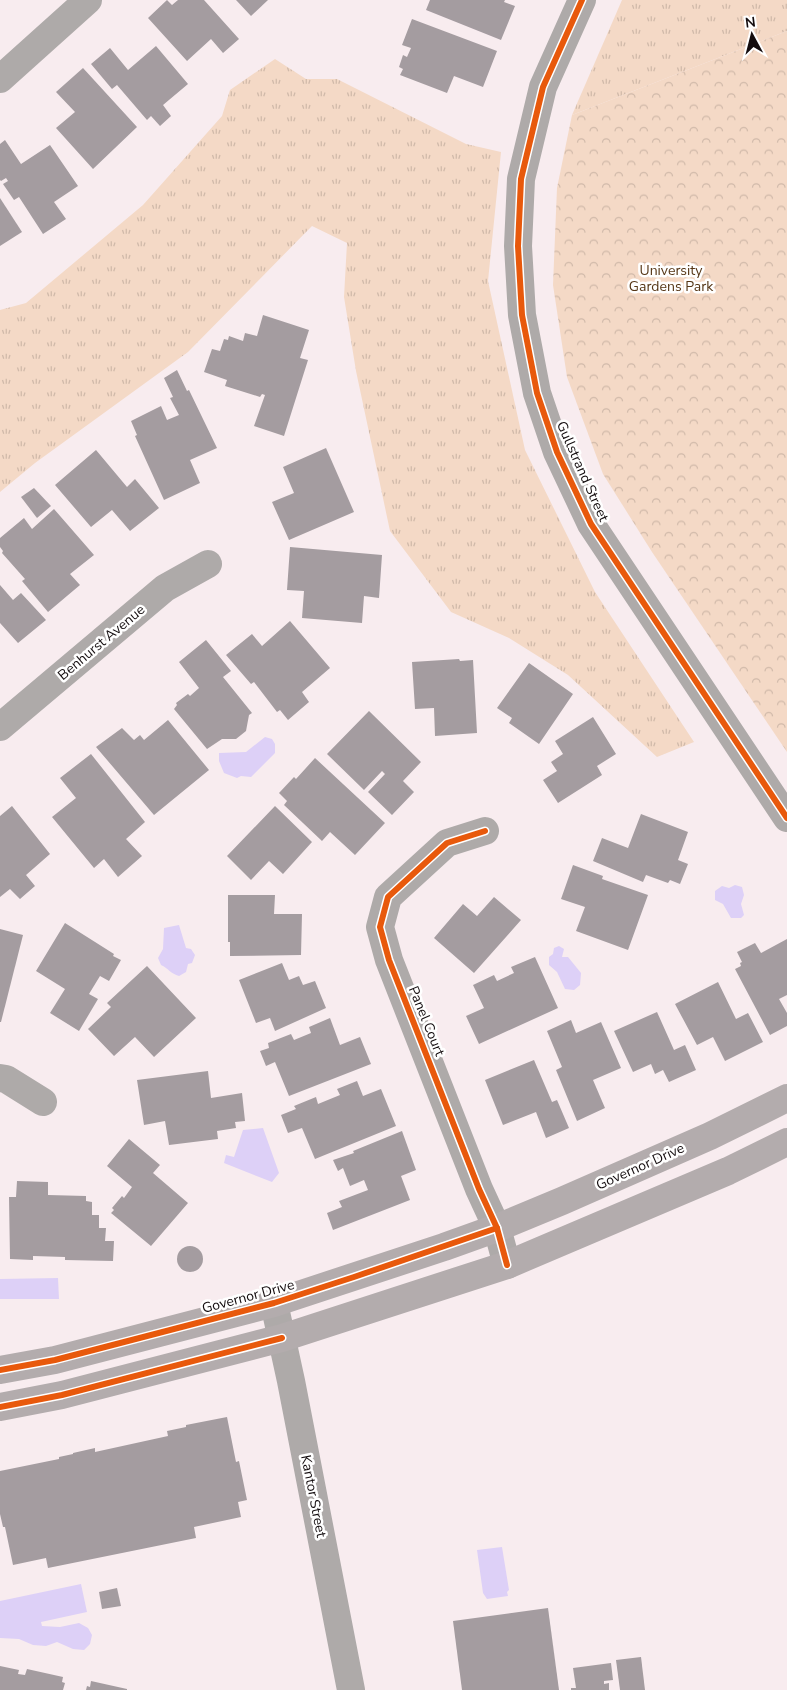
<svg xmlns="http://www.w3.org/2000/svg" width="787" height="1690" font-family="'Nunito Sans',sans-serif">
  <defs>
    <pattern id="grass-tufts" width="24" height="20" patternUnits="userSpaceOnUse" patternTransform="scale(1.25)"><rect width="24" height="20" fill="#f4d9c6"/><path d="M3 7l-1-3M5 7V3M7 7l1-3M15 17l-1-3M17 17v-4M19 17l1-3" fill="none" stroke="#d0b9a9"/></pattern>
    <pattern id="park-crowns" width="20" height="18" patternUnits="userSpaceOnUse" patternTransform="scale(1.25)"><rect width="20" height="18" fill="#f4d9c6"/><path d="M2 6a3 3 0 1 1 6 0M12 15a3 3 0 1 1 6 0" fill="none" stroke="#d0b9a9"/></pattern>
  </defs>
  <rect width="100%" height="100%" fill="#f8ecef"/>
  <g fill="url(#grass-tufts)">
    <polygon points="622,0 787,0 787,31 572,115"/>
    <polygon points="275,59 306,79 337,79 466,144 501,152 488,281 525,450 595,592 694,742 657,757 568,675 509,638 451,612 390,531 356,371 344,297 347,243 312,226 188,352 35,463 0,492 0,310 26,303 143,205 222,116 230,90"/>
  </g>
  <polygon fill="url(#park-crowns)" points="787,31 787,752 652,552 603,474 567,377 553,285 557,188 572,115"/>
  <g fill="#ddd0f7">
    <polygon points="265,737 272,739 275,744 275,753 251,777 241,776 237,778 224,773 219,761 219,753 246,752"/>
    <polygon points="735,885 742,887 744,895 741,904 744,915 741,918 731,918 723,904 715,900 715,891 722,886 729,888"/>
    <path d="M 179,925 L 186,948 L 191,949 L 195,955 L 192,963 L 188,964 L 186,972 L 179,976 C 171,974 168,968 161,965 L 158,958 L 163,949 L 164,928 Z"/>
    <polygon points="559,946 564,949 562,957 568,957 581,973 580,985 574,990 565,989 557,972 549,965 549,957 553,954 554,948"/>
    <polygon points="263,1128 279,1173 272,1182 224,1163 226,1155 234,1157 243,1130"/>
    <polygon points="58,1278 59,1299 0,1299 0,1279"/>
    <polygon points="502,1547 509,1590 507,1592 508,1596 487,1599 483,1593 477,1550"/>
    <polygon points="81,1584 87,1612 41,1622 42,1626 60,1627 79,1623 88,1628 92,1635 90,1644 84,1650 73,1649 57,1642 46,1646 33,1645 19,1639 0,1638 0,1601"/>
  </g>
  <g fill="#a49ca0">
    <polygon points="167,0 172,5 178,0 204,0 239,39 223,53 211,39 187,61 148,18"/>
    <polygon points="236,0 268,0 251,16"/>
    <polygon points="430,0 505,0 504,2 515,6 501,40 426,10"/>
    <polygon points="412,19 497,51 483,87 454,76 447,93 400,75 403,69 399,67 403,55 407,57 411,48 402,45"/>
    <polygon points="156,46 188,84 163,105 171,116 160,126 151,116 147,120 117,85 112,89 91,64 110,48 128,70"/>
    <polygon points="83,68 137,127 93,169 56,128 75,112 56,92"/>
    <polygon points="5,140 21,164 50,145 78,186 54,202 66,219 43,234 19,197 14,200 3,184 8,181 6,178 1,181 0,180 0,144"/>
    <polygon points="0,198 22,232 0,246"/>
    <polygon points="263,315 309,330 300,358 308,360 284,436 254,426 265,395 262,394 260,397 225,386 227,380 204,372 212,349 220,351 224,339 228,340 229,336 243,341 245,333 257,336"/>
    <polygon points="177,370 187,391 189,390 217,448 190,460 200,483 164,500 135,436 137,435 131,421 161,406 167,420 179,415 170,398 173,397 164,378"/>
    <polygon points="326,448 354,512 289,540 272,502 294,493 283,467"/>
    <polygon points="96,450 127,487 135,479 159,508 130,531 112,510 91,527 55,485"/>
    <polygon points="34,488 51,506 37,518 21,497"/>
    <polygon points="54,509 94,555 70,574 80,585 48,612 22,581 25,579 2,553 3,551 0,547 0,538 24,518 32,529"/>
    <polygon points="290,547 382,555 379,598 364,596 362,623 302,618 304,591 287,590"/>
    <polygon points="0,585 13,600 21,593 46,620 18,643 0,623"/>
    <polygon points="290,621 330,668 302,692 309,702 288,720 280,710 277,712 254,682 251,684 226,655 252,634 262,646"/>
    <polygon points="206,640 231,671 223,677 252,713 249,715 246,731 236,739 222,739 207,749 174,709 177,705 176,703 188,694 190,696 199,688 179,662"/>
    <polygon points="459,659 460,661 473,660 477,733 435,736 434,708 415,709 412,662"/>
    <polygon points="529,663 573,694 539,744 509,723 512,718 497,708"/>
    <polygon points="369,711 421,762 403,781 414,792 392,815 368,792 385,774 382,771 364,790 327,754"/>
    <polygon points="593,717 616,754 597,766 602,775 558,803 543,780 557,771 551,762 563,754 555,741"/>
    <polygon points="168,720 209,770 154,815 96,747 122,728 134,740 140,735 144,740"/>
    <polygon points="91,754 145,822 126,839 142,856 118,877 104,859 94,868 52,817 76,798 60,778"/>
    <polygon points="315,758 385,823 355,855 330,832 322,841 284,805 287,801 279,793 294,777 296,779"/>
    <polygon points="12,806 50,854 26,875 35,886 20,899 10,889 0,897 0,816"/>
    <polygon points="275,806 312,842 283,874 269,861 251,880 227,856"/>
    <polygon points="641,814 688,832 678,860 688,864 680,884 670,880 668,883 646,875 643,882 593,861 602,838 628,848"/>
    <polygon points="573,865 603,876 602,879 648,895 628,950 576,931 585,907 561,899"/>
    <polygon points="228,895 275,895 274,914 302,914 301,955 230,956 230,942 228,942"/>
    <polygon points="494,897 521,920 474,973 434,938 463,904 477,916"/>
    <polygon points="65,923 114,954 113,956 121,960 109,981 100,976 89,994 98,999 79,1031 50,1013 65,989 36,971"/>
    <polygon points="0,929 23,935 1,1022 0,1022"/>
    <polygon points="787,939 787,995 779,999 787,1013 787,1026 770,1035 735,969 741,966 740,963 742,962 737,952 755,943 761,953"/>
    <polygon points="535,957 558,1008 479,1044 466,1016 484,1008 473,985 494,975 497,981 514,973 511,967"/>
    <polygon points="282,963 289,980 299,976 303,985 315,981 326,1008 275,1031 270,1018 256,1023 239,980"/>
    <polygon points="147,966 196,1018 154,1057 135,1037 114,1056 88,1029 111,1007 107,1003"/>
    <polygon points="718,982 736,1019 748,1013 763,1042 725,1061 713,1037 697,1045 675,1004"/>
    <polygon points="657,1012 674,1050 685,1045 696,1070 669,1082 663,1070 655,1074 651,1064 633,1072 614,1031"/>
    <polygon points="330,1018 340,1045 360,1037 371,1064 289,1096 275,1062 266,1066 260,1051 269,1048 268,1043 291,1034 294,1040 311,1033 309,1027"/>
    <polygon points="571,1020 576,1033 601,1022 621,1068 593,1080 605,1108 577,1121 556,1070 562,1067 547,1031"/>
    <polygon points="534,1060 552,1102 557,1100 569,1128 546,1138 536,1112 503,1125 485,1080"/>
    <polygon points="208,1071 211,1098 242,1093 245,1121 235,1122 236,1128 217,1131 218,1139 169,1145 165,1121 144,1125 137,1080"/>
    <polygon points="357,1081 363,1096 381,1089 396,1126 315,1159 302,1128 288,1133 281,1115 296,1109 294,1106 316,1097 318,1104 340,1095 337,1089"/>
    <polygon points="402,1131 416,1170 401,1176 410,1200 333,1230 327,1213 342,1207 339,1201 368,1190 364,1180 350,1186 343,1168 338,1171 333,1160 354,1153 353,1151"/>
    <polygon points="129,1139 160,1165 153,1173 188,1203 151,1246 111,1213 114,1210 112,1208 122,1196 124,1198 132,1187 107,1166"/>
    <polygon points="17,1181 48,1182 48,1195 86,1196 86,1201 92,1202 92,1215 99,1215 99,1228 106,1228 105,1241 114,1241 113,1261 65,1260 65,1257 33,1256 33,1260 10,1259 9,1197 16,1197"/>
    <circle cx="190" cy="1259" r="13"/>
    <polygon points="227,1417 236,1462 239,1461 247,1500 238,1502 241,1517 194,1527 196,1538 48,1568 46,1558 13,1565 5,1527 3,1527 0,1514 0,1471 59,1459 59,1457 73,1454 73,1453 95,1448 95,1452 168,1436 167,1431 186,1427 186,1425"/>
    <polygon points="117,1588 121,1606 102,1609 99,1592"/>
    <polygon points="548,1608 559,1690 462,1690 453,1621"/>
    <polygon points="641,1657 645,1690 620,1690 616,1660"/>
    <polygon points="611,1663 613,1680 604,1681 604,1684 609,1683 609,1690 571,1690 571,1688 576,1688 573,1668"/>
    <polygon points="0,1666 19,1670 18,1674 25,1675 27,1669 63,1677 62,1682 65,1683 63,1690 0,1690"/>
    <polygon points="91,1681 127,1689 127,1690 86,1690 87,1686 90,1687"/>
  </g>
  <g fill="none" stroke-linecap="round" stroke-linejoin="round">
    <g stroke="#aeaaa9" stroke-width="28">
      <polyline points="582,0 543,87 521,179 518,246 522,315 537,393 557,452 591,524 787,818"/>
      <polyline points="0,79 88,0"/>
      <polyline points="0,727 165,588 208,564"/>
      <polyline points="485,831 447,843 388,897 380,927 389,960 479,1189 497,1228 507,1265"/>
      <polyline points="0,1078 6,1079 43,1102"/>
      <polyline points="274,1303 291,1381 351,1690"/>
    </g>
    <g stroke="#b3acad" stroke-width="28">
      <polyline points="0,1370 55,1360 274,1303 444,1247 497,1228 562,1201 710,1136 787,1098"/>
      <polyline points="0,1407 62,1395 282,1338 507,1265 728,1171 787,1142"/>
    </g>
    <g stroke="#fff" stroke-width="9">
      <g id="cycleway">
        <polyline points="582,0 543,87 521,179 518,246 522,315 537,393 557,452 591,524 787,818"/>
        <polyline points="485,831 447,843 388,897 380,927 389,960 479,1189 497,1228 507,1265"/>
        <polyline points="0,1370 55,1360 274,1303 354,1277 497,1228"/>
        <polyline points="0,1407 62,1395 282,1338"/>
      </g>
    </g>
    <use href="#cycleway" stroke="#e8590c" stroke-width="6"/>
  </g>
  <g text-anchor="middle" stroke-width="5" stroke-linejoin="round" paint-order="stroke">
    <g font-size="14" fill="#553616" stroke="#fff">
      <text x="671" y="275">University<tspan x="671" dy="16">Gardens Park</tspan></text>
    </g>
    <g font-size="14" fill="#130c0e" stroke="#fff">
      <text transform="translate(583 471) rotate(66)" y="5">Gullstrand Street</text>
      <text transform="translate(101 642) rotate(-40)" y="5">Benhurst Avenue</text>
      <text transform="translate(427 1021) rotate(68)" y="5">Panel Court</text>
      <text transform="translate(640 1166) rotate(-24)" y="5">Governor Drive</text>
      <text transform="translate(248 1296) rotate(-15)" y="5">Governor Drive</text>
      <text transform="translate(314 1496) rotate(79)" y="5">Kantor Street</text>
    </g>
  </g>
  <g transform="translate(752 35) rotate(353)" stroke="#ffffff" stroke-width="4" paint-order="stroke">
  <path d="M0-4L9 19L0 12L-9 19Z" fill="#130c0e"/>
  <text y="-8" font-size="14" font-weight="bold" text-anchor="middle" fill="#130c0e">N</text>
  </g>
</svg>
